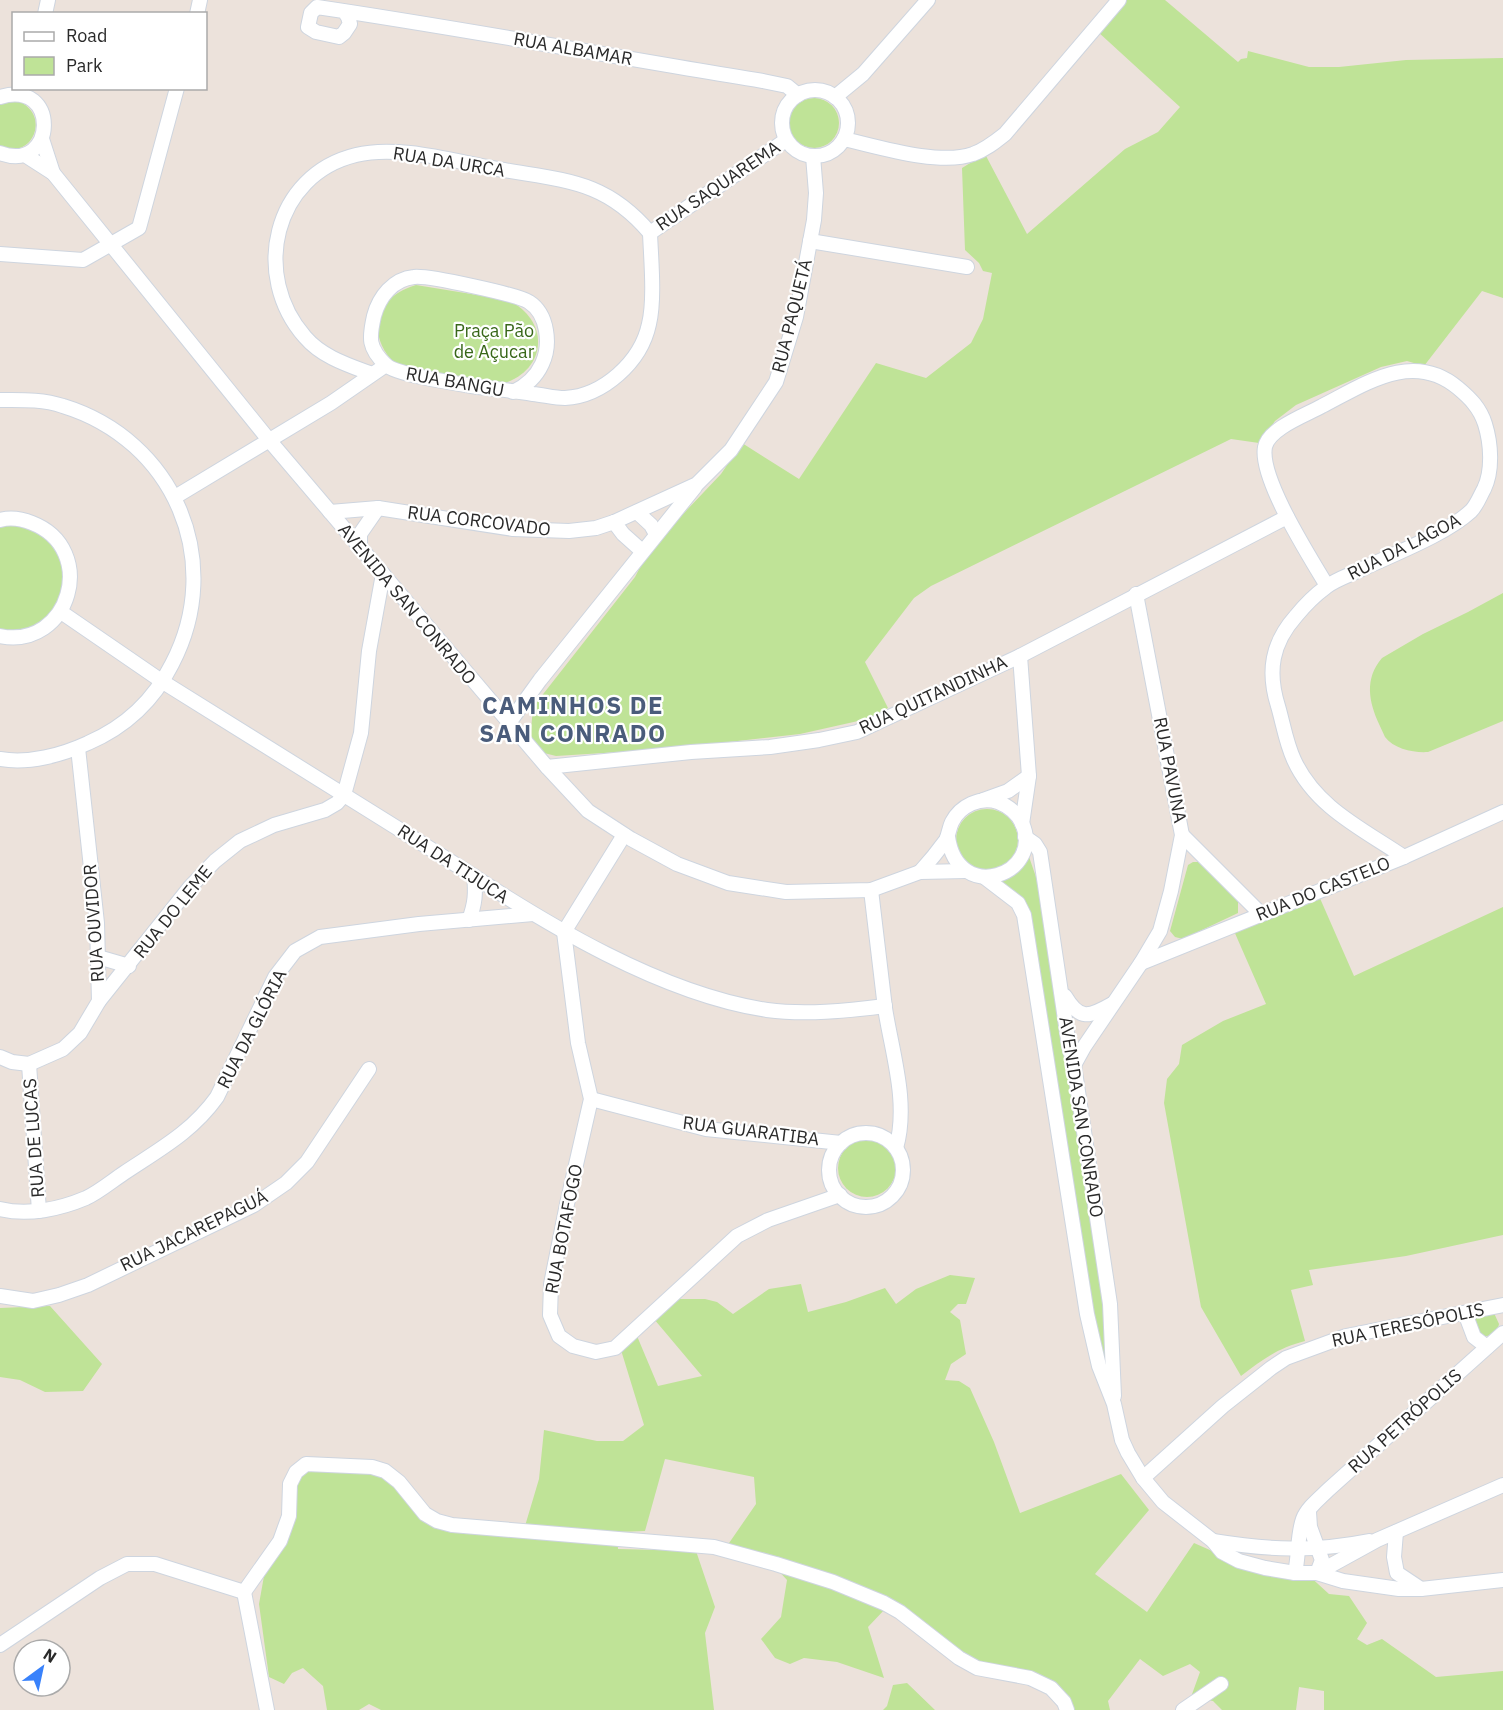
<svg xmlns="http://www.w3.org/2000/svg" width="1503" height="1710" font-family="'IBM Plex Sans',sans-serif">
  <rect width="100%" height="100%" fill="#ece2db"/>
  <g fill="#bfe397">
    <polygon points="1126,0 1165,0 1238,62 1241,59 1247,58 1248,51 1309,67 1339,67 1406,60 1503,58 1503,298 1482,291 1424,366 1407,361 1381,367 1296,405 1275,421 1259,443 1231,439 931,586 914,598 865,662 888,708 867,719 800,734 667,749 556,756 540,752 530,742 533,707 635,577 649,550 721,474 742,443 799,479 876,363 926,378 971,343 983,319 992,273 983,271 979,263 965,250 962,168 985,154 1027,234 1125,149 1158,132 1180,107 1097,31"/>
    <circle cx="814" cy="123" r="25"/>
    <path d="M 15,100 C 53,112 33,162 0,146 L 0,103 Z"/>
    <path d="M 416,285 L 508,300 C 553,322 546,375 497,385 L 395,364 C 365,333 375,297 416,285 Z"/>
    <polygon points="0,523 32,527 56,548 63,571 63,588 58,603 41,624 29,630 0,632"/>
    <path d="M 1503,593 L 1503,721 L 1428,752 C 1414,753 1394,749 1385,737 C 1383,733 1381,728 1379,724 C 1369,702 1364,679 1382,658 L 1423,634 L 1468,612 Z"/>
    <circle cx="987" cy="840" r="31"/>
    <polygon points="1027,851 1036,877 1042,906 1103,1303 1108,1373 1101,1366 1033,928 1030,912 992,881"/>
    <polygon points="1193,862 1198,862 1238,900 1238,913 1183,939 1175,937 1170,931 1188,865"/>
    <path d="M 1319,896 L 1354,976 L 1503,907 L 1503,1235 L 1406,1256 L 1309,1270 L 1313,1285 L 1291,1290 L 1305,1341 C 1278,1348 1263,1359 1241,1376 L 1201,1307 L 1164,1103 L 1167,1079 L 1179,1064 L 1182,1045 L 1223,1021 L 1266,1004 L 1234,931 Z"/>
    <circle cx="867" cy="1168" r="29"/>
    <polygon points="950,1275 975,1278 966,1304 958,1304 950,1312 960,1320 966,1354 951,1364 945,1380 959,1381 970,1388 994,1442 1020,1513 1121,1474 1149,1510 1095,1574 1147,1612 1194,1543 1237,1562 1306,1573 1329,1594 1349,1596 1367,1623 1357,1639 1367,1645 1382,1639 1436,1677 1503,1671 1503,1710 1324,1710 1324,1691 1299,1687 1296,1710 1222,1710 1213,1701 1191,1697 1200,1672 1190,1664 1163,1676 1140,1659 1108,1701 1110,1710 1071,1710 1067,1699 975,1664 886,1608 868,1627 884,1678 837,1662 804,1658 790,1664 775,1658 761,1639 781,1617 787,1580 763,1554 727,1546 756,1504 754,1477 665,1459 645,1531 617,1532 618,1549 658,1550 665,1546 695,1548 715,1607 705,1633 714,1710 381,1710 369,1704 359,1710 327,1710 323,1686 303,1668 292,1673 284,1684 269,1677 259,1604 264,1576 292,1528 297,1484 306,1470 378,1472 435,1526 525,1526 539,1479 544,1430 597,1441 623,1441 644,1425 621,1350 637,1336 658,1386 702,1376 654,1319 675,1299 705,1299 717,1302 733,1314 769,1289 801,1284 808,1312 846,1302 885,1288 896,1304 916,1289"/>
    <polygon points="50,1306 102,1364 83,1391 45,1392 20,1380 0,1377 0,1308"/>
    <path d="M 1494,1313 L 1499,1324 C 1497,1334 1490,1338 1480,1335 L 1473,1320 L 1475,1316 Z"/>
    <polygon points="907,1683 935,1710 883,1710 887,1706 893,1685"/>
  </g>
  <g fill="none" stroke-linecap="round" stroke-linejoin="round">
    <g stroke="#ced5df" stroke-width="16">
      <g id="minor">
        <path d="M 344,11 L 348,17 L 350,24 L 344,33 L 339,37 L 316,32 L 308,27 L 311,13 L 317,7 C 466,29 614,57 763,81 L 787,86 L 798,95"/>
        <polyline points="45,14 48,0"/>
        <polyline points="197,14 200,0"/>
        <circle cx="815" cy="123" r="33"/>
        <path d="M 0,97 C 60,78 57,174 0,153"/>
        <polyline points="835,97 863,74 928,0"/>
        <polyline points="42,139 53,173"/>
        <path d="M 844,139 C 879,147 940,166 973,154 C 985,150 995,142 1005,134 L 1119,0"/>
        <polyline points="25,155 53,173 269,440 547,767 588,811 631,839 677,864 728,883 786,892 871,890 920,872 966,871"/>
        <polyline points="650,233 786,140"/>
        <polyline points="810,241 967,267"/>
        <polyline points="0,254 83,260 139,228 177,88"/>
        <path d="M 386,365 C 368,348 369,338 374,316 C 379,297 393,279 414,277 C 427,275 519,295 529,302 C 548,314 551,345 542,364 C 536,377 526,386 513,392"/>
        <path d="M 372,374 C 348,365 322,357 305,337 C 251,276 273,175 356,155 C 400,144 459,163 504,170 C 567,181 606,181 650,233"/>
        <path d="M 0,400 C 21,400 42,399 63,406 C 174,440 226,561 172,664 C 154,700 125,727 88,743 C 62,755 29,764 0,759"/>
        <path d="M 175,497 L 331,403 L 386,365 C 397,375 460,384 478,387 C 497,389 515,391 533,394 C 544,395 554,398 565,398 C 603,396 641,362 649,324 C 655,299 651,259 650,233"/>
        <polyline points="330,512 378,508 513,529 569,531 596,528 614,522 697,484 731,450 776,382 796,317 814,220 816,193 813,156"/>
        <polyline points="637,512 651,525 656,534"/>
        <path d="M 0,520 C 11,517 22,519 32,523 C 99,549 70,650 0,636"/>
        <polyline points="614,522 623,534 642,551"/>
        <polyline points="360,548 360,534 378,508"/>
        <path d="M 1327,586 C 1310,557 1259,478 1265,447 C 1269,428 1306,415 1322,406 C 1365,384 1413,350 1458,388 C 1470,398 1480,408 1485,424 C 1491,443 1493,471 1484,489 C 1480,496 1477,505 1471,511 C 1445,535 1391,555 1358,571 C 1347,576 1335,580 1326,587 C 1315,595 1305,605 1296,616 C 1272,643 1267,671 1278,706 C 1283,723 1286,743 1294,760 C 1316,808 1363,829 1404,857"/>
        <path d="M 61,612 L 163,682 L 458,866 C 546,924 661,994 767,1010 C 805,1015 846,1011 885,1006"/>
        <polyline points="1020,656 1029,776 1022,824"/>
        <polyline points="509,723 540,680 695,487"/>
        <polyline points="547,767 691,752 770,747 819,740 857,732 1020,656 1287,517"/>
        <polyline points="983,800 1008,791 1029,776"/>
        <polyline points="624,835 564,932 578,1043 591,1099 567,1204 551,1284 550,1315 559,1336 573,1346 596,1352 615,1348 737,1236 768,1220 840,1195"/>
        <polyline points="1182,835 1261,914"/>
        <polyline points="1025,837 1035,844 1040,852 1069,1046 1074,1065 1110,1304 1114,1396"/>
        <path d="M 920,872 C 929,862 938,851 946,840 C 949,834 949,828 952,822 C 960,806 980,796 998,802 C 1008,806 1017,813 1022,823 C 1045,874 958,906 948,837"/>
        <polyline points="984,877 1018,903 1024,915 1087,1314 1099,1366 1114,1404 1122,1440 1128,1453 1143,1478 1163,1502 1213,1541 1222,1552 1239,1561 1265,1568 1295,1573 1317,1573 1343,1581 1399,1589 1421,1589 1503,1580"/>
        <path d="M 871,890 C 876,929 880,969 885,1008 C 892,1053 909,1103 896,1148"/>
        <path d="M 469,920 C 475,904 476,893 474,876"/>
        <polyline points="98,957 129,966"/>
        <polyline points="1141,963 1404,857 1503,812"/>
        <path d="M 1065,996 C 1080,1021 1089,1017 1112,1004"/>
        <polyline points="99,1001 190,887 215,861 240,841 274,825 325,810 337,803 344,795 361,733 369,651 383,574"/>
        <polyline points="0,1057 12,1062 29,1064"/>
        <polyline points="29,1064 63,1049 80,1033 99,1001 97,923 78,748"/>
        <polyline points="29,1064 39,1211"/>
        <polyline points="1074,1065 1084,1047 1141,963 1160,931 1171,891 1182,835 1136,594"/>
        <polyline points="591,1099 706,1129 841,1143"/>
        <circle cx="866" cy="1170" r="37"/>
        <path d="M 0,1209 C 28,1216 60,1209 86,1198 C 99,1192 112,1181 124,1173 C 160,1149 192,1132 217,1097 L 275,977 L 295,951 L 320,937 L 419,924 L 533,914"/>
        <polyline points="0,1296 33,1301 59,1295 88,1285 254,1205 286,1183 307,1162 369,1069"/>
        <polyline points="1465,1313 1474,1337 1487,1347"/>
        <polyline points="1143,1478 1223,1406 1271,1368 1286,1358 1346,1336 1503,1305"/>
        <polyline points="1309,1512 1310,1527 1322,1560 1317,1573"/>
        <polyline points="1396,1532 1394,1557 1397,1573 1421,1589"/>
        <path d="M 1213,1541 C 1269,1550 1314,1552 1369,1541"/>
        <path d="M 1295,1573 C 1299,1556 1297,1536 1303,1519 C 1307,1508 1320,1498 1328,1490 L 1503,1333"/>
        <polyline points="1317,1573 1377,1540 1503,1485"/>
        <polyline points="244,1592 280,1541 289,1516 290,1484 296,1472 306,1464 372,1467 385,1471 399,1482 425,1514 437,1521 452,1525 714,1547 776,1564 833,1582 884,1603 900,1612 959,1658 977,1668 1030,1678 1051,1688 1064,1702 1067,1710"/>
        <polyline points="244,1592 267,1710"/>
        <polyline points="0,1645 100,1578 127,1564 155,1564 244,1592"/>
        <polyline points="1183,1710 1221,1684"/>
      </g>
    </g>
    <use href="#minor" stroke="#fff" stroke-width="14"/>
  </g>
  <g text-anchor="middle" stroke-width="4.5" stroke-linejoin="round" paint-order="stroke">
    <g font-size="18" fill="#2a2a2a" stroke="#fff">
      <text transform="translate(573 49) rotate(10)" y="6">RUA ALBAMAR</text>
      <text transform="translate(449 162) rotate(9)" y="6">RUA DA URCA</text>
      <text transform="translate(718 186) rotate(-34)" y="6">RUA SAQUAREMA</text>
      <text transform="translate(792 316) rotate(-76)" y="6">RUA PAQUETÁ</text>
      <text transform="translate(455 382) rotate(10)" y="6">RUA BANGU</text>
      <text transform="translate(479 521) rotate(7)" y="6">RUA CORCOVADO</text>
      <text transform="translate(1404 547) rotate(-27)" y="6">RUA DA LAGOA</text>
      <text transform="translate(407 604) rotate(50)" y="6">AVENIDA SAN CONRADO</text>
      <text transform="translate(933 695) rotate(-25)" y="6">RUA QUITANDINHA</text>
      <text transform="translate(1170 770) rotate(79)" y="6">RUA PAVUNA</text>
      <text transform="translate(453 864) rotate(33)" y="6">RUA DA TIJUCA</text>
      <text transform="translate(1323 889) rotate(-22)" y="6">RUA DO CASTELO</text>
      <text transform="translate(173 912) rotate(-51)" y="6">RUA DO LEME</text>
      <text transform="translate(94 923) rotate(-94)" y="6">RUA OUVIDOR</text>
      <text transform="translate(252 1029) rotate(-63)" y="6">RUA DA GLÓRIA</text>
      <text transform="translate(1081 1117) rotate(81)" y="6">AVENIDA SAN CONRADO</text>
      <text transform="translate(751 1131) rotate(7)" y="6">RUA GUARATIBA</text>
      <text transform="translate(34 1138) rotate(-94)" y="6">RUA DE LUCAS</text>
      <text transform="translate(564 1229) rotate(-79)" y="6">RUA BOTAFOGO</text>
      <text transform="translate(194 1231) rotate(-26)" y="6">RUA JACAREPAGUÁ</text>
      <text transform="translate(1408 1325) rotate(-12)" y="6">RUA TERESÓPOLIS</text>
      <text transform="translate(1405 1421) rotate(-42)" y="6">RUA PETRÓPOLIS</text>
    </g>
    <g font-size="18" fill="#386719" stroke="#fff">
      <text x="494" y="337">Praça Pão<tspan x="494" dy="21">de Açucar</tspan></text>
    </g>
    <g font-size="24" font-weight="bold" letter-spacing="1.5" fill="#4a5c7b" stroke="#fff">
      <text x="573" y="714">CAMINHOS DE<tspan x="573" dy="28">SAN CONRADO</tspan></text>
    </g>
  </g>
  <rect x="12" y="12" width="195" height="78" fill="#ffffff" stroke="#aaaaaa" stroke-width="1.5"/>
  <rect x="24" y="32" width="30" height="9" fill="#ffffff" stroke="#aaaaaa" stroke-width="1.5"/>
  <text x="66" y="42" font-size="18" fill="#2a2a2a">Road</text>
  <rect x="24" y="57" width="30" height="18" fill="#bfe397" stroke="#aaaaaa" stroke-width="1.5"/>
  <text x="66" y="72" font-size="18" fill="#2a2a2a">Park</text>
  <g transform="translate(42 1668) rotate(33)"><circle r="28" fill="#ffffff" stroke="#aaaaaa" stroke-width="1.5"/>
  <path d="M0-4.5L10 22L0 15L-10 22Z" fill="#3982fb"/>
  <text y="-9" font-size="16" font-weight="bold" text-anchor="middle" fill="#2a2a2a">N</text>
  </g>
</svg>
